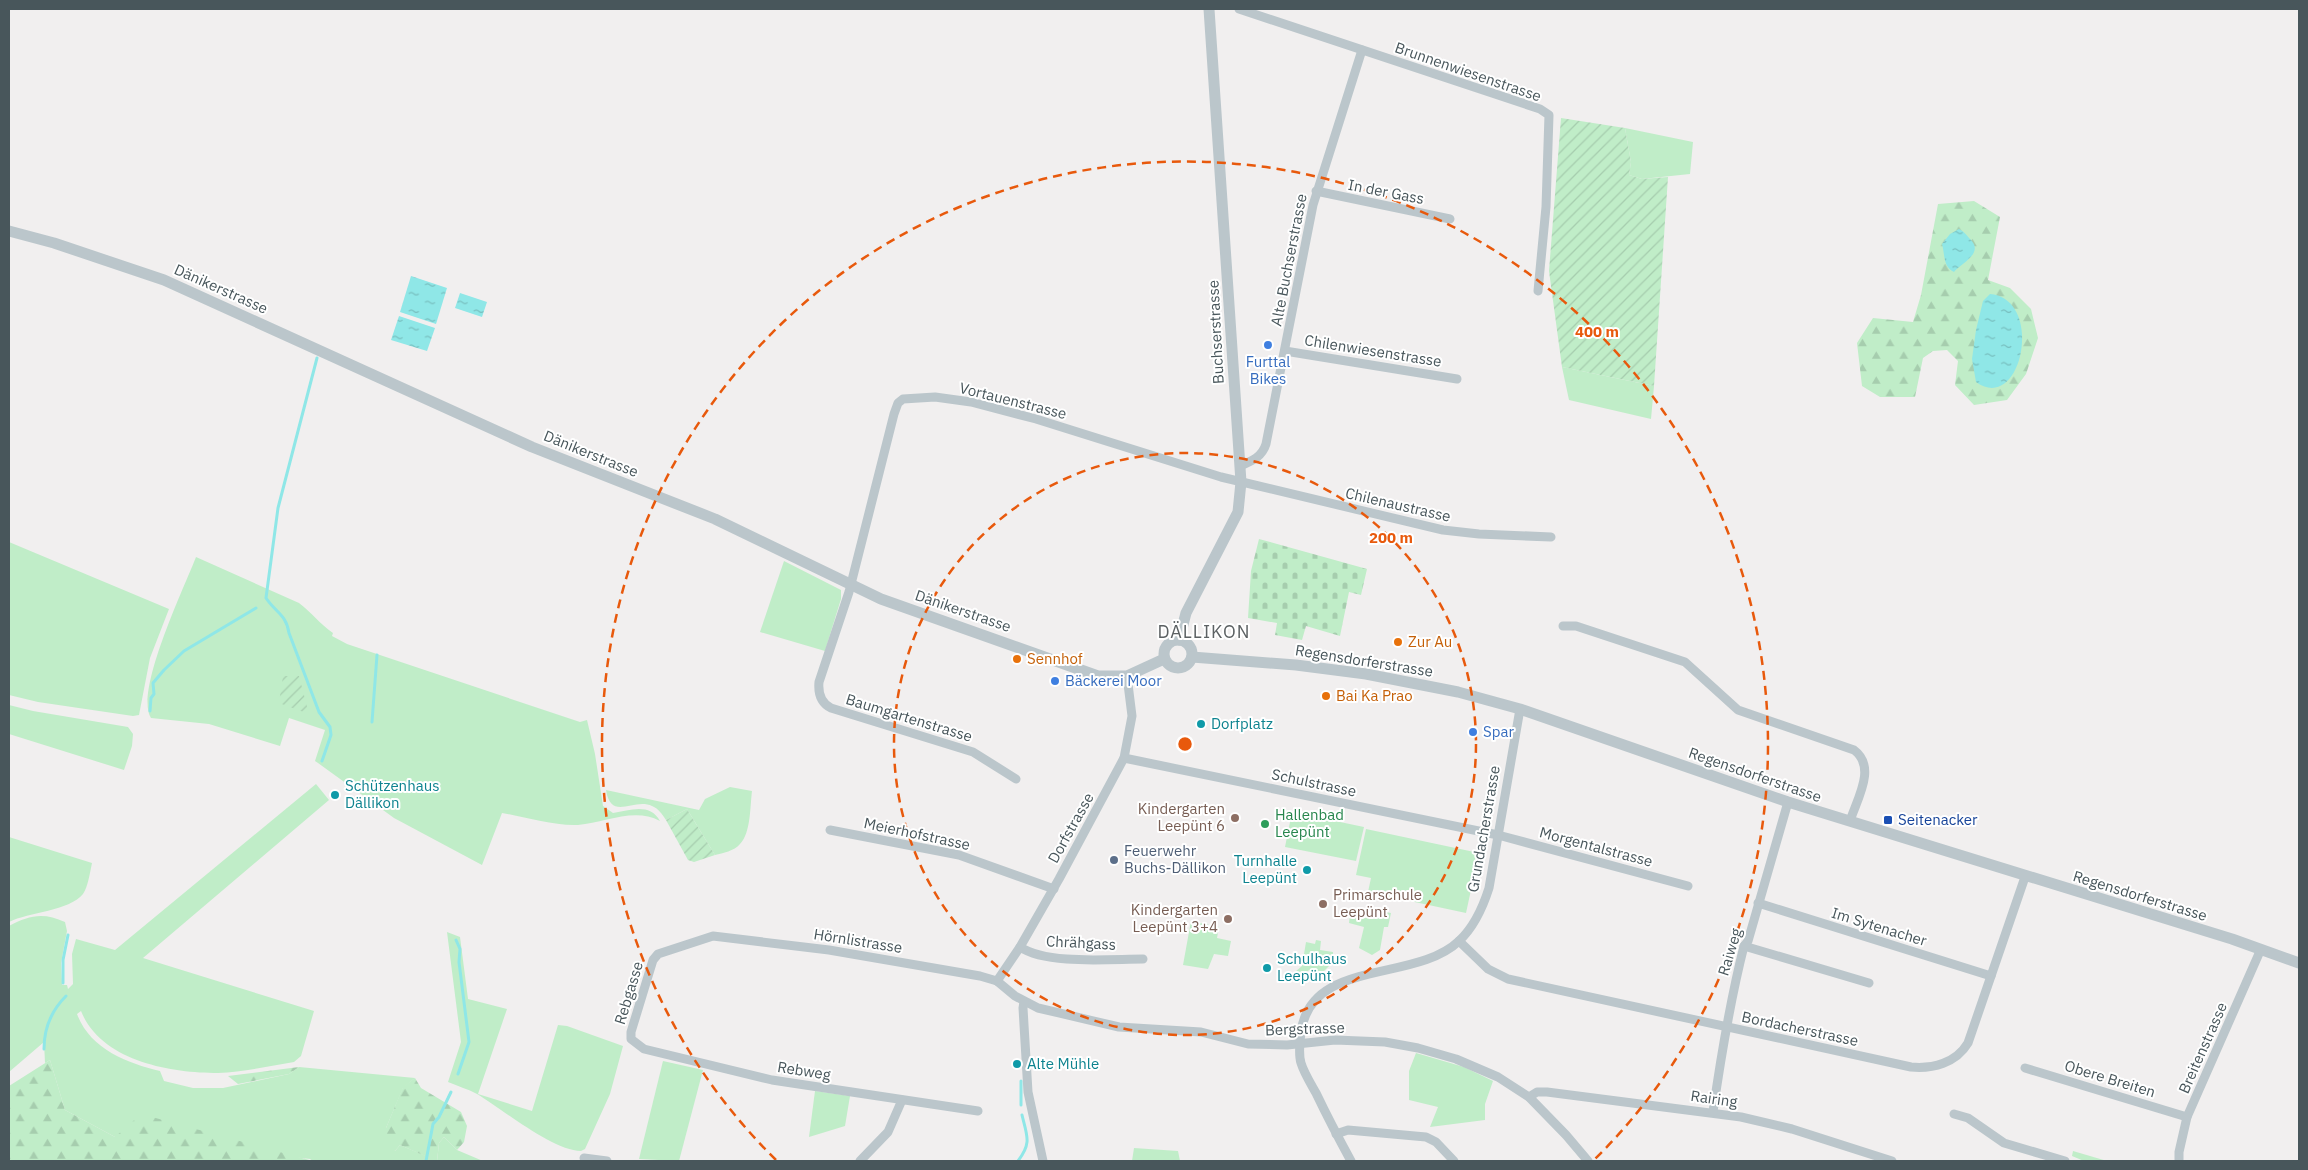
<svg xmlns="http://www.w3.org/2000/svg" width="2308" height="1170" font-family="'IBM Plex Sans',sans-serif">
  <defs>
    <pattern id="forest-firs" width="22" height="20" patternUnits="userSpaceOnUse" patternTransform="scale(1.25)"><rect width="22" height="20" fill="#c0edc8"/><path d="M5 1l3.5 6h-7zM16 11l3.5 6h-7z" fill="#a6cdae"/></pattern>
    <pattern id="cemetery-stones" width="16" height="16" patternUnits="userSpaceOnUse" patternTransform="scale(1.25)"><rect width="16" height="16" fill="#c0edc8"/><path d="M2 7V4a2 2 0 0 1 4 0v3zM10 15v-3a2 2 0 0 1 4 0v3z" fill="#a6cdae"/></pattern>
    <pattern id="garden-furrows" width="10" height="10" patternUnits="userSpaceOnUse" patternTransform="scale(1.25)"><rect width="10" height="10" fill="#c0edc8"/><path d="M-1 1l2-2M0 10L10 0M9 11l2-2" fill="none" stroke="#a6cdae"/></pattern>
    <pattern id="water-ripples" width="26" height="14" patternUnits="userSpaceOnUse" patternTransform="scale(1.25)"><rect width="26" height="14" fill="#8fe7e7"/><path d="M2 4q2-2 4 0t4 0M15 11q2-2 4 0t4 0" fill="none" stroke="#77bebe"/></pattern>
  </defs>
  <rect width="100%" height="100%" fill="#f1efef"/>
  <g fill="#c0edc8">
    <polygon points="1625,128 1693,142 1690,174 1642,179 1629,175 1631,162"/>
    <polygon points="1562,367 1654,386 1651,419 1569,400"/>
    <polygon points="9,542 169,609 150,658 139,715 133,716 38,702 9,695"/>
    <path d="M 196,557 L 299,603 C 311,612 320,624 333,633 L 332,636 L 347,644 L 580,722 L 587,720 L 595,754 L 603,806 L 613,813 C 631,810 650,803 660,821 C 634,807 605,823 578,825 C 553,826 526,817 502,813 L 482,865 L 394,818 L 318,763 L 315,761 L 325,730 L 289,718 L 280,746 L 209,724 L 151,718 C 134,692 185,586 196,557 Z"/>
    <polygon points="784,561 841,590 841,599 825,651 760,632"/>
    <polygon points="9,705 33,711 128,727 133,734 132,746 124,770 9,734"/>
    <path d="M 316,784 L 329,800 L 143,958 L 314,1011 L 301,1056 L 294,1062 C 269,1066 243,1072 218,1073 C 170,1073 101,1061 81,1011 L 77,1014 C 90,1049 127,1063 160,1071 L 164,1081 L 193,1088 L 223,1088 L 289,1074 L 299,1067 L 415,1078 L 403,1088 L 386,1128 L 395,1151 L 400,1145 L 426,1156 L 427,1161 L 313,1161 L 310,1159 L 115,1137 L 65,1110 L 50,1060 L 45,1063 L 44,1042 L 9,1072 L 9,926 C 29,915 44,912 65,922 L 67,931 L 61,963 L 62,985 L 67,985 L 68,989 L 73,984 L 72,954 L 76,939 L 115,950 Z"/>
    <path d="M 730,787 L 752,791 C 750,806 751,833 740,844 C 734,851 723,853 715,855 L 687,809 L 666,820 C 662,814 659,809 652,806 C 634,797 611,822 606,790 L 699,810 L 705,799 Z"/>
    <polygon points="1292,812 1364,827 1356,861 1285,847"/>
    <polygon points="1366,829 1479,853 1466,913 1368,892 1371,878 1356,875"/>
    <path d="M 9,837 L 92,863 C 90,872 88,887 83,894 C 69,911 29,912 9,922 Z"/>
    <polygon points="1367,909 1391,913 1388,927 1384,927 1380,950 1372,955 1359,948 1364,927 1349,923 1350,914 1366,918"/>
    <polygon points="1191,921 1219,927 1217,938 1231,941 1228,956 1214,954 1208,969 1183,965"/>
    <path d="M 447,932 L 460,937 L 468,999 L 507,1009 L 478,1094 L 532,1111 L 558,1025 L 567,1026 L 623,1046 L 610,1094 L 585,1149 L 581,1151 C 553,1151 502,1109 477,1094 C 468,1089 457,1086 448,1082 L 461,1042 Z"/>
    <polygon points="1316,940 1321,941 1320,950 1333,952 1333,962 1319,976 1309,970 1305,974 1296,976 1295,972 1302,966 1306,942 1315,944"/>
    <polygon points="1416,1053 1464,1067 1493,1081 1485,1104 1485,1120 1430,1127 1438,1107 1409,1100 1409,1071"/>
    <polygon points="663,1061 703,1070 679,1161 639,1159"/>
    <polygon points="815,1091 850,1096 845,1126 809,1137"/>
    <polygon points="444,1137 457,1150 483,1161 437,1161 439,1143"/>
    <polygon points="1134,1148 1178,1151 1180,1161 1132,1161"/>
    <polygon points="2073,1151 2107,1161 2084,1161 2072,1156"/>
  </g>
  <g fill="url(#forest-firs)">
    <polygon points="1974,201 2000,217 1988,280 2010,288 2031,309 2038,338 2026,374 2007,400 1974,405 1955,385 1958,361 1947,350 1933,351 1923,358 1915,397 1880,397 1862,386 1857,343 1873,318 1913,322 1921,295 1938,204"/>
    <polygon points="50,1060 65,1110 115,1137 141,1114 313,1161 9,1161 9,1086"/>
    <polygon points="299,1067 289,1074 238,1084 228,1076"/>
    <polygon points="415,1078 421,1088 461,1112 467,1126 464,1142 457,1150 444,1137 439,1143 437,1161 427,1161 425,1156 400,1145 395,1151 386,1145 386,1128 403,1087"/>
  </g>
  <polygon fill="url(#cemetery-stones)" points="1259,539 1367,569 1361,595 1349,592 1340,636 1306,626 1302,640 1275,635 1277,623 1248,618 1251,571"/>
  <g fill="url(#garden-furrows)">
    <polygon points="1561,118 1625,128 1631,162 1629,175 1642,179 1668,177 1654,386 1562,367 1549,271"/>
    <polygon points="283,676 299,676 309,714 279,703"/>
    <polygon points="687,809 715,855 694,862 688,860 666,820"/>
  </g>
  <g fill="url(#water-ripples)">
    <path d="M 1959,229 C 1965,232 1966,235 1971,240 C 1984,254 1960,264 1954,272 C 1943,267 1945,255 1942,244 L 1950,234 Z"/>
    <polygon points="411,276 447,288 436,324 400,312"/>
    <polygon points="460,293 487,302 482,317 455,308"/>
    <path d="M 1990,294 C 2045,299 2022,415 1976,382 L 1972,359 L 1976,330 L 1983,301 Z"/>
    <polygon points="399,316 435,328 427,351 391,340"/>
  </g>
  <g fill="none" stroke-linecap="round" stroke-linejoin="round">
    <g stroke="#8fe7e7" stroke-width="3">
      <path d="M 317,358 L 278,508 L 266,598 C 276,613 286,614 289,633 L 319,712 L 330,727 L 331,735 L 322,761"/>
      <polyline points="150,711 151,698 154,694 153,683 164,670 184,651 256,608"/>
      <polyline points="372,722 377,655"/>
      <polyline points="456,940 460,949 459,962 469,1042 458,1074"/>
      <polyline points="63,983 63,960 68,935"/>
      <path d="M 44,1049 C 44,1028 51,1011 66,996"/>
      <polyline points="1021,1105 1021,1081"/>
      <polyline points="426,1161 433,1124 439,1117 451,1092"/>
      <path d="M 1018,1161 C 1032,1143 1027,1136 1022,1115"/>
    </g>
    <g stroke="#bbc6cb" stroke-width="9">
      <polyline points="1239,9 1540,109 1549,115 1546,207 1538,291"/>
      <polyline points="1316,191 1450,219"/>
      <polyline points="1285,351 1457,379"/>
      <path d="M 1240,466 C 1252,461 1262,457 1266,444 L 1313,205 L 1362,50"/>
      <path d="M 1563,626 L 1576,626 L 1685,662 L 1738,710 L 1854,750 C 1877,767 1857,799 1850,821"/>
      <polyline points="1124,758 1498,835 1688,886"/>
      <path d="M 1016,779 L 973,752 L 831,708 C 821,703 818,693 819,682 L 849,592 L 894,414 L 898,403 L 903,399 L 935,397 L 971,402 L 1036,419 L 1221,477 L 1443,530 L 1479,534 L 1551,537"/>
      <polyline points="830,830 959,855 1054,889"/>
      <polyline points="1758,903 1991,976"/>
      <path d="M 1459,941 L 1488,969 L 1508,979 L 1911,1067 C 1933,1069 1956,1063 1968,1043 L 2025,877"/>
      <polyline points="1744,946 1869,983"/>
      <path d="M 1020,947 C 1047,965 1110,959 1143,959"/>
      <polyline points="997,981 1015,996 1038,1008 1119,1027 1201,1032 1248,1044 1287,1045 1335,1040 1385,1042 1418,1048 1456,1059 1498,1077 1529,1097 1566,1135 1588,1161"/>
      <polyline points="997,981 1020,947 1059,879 1124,758 1132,716 1127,676"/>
      <polyline points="1024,1002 1023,1008 1028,1092 1043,1161"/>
      <polyline points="2025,1068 2187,1117"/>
      <polyline points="1529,1097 1537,1092 1547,1092 1741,1117 1792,1129 1892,1161"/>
      <polyline points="978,1111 772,1080 644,1049 631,1039 631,1032 653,960 658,954 713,936 829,950 980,976 997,981"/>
      <path d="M 1713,1112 C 1721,1056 1730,1001 1744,946 L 1748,941 L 1788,802"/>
      <polyline points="1954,1114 1968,1118 2004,1143 2065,1161"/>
      <polyline points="1336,1134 1348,1130 1426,1137 1436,1142 1454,1161"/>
      <polyline points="584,1158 607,1161"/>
      <polyline points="860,1161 888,1132 902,1100"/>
      <path d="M 1351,1161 C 1339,1139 1327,1116 1316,1093 C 1311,1084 1304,1073 1301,1063 C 1298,1053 1300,1042 1301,1032 C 1311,958 1415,983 1459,941 C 1474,927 1483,907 1489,888 L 1520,709"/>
      <polyline points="2179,1161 2179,1152 2187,1117 2261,949"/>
    </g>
    <g stroke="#bbc6cb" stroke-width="11">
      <polyline points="9,231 54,243 164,280 532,447 715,519 881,599 1098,676 1127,676 1164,659"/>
      <circle cx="1178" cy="654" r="14"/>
      <polyline points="1179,640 1186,613 1238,512 1241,482 1209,9"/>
      <polyline points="1192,657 1296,665 1366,674 1458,692 1520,709 1788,802 2232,939 2299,963"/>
    </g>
  </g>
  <g fill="none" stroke="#e8590c" stroke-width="2.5" stroke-dasharray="9 6">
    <circle cx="1185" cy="744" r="291"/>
    <path d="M776 1160A583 583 0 1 1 1594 1160"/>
  </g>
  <g fill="#3f7fe0" stroke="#fff" stroke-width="2">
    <circle cx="1268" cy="345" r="5"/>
    <circle cx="1055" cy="681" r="5"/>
    <circle cx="1473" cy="732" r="5"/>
  </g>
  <g fill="#e8710a" stroke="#fff" stroke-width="2">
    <circle cx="1398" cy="642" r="5"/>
    <circle cx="1017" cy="659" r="5"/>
    <circle cx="1326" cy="696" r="5"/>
  </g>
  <g fill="#0f9aa8" stroke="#fff" stroke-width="2">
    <circle cx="1201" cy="724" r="5"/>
    <circle cx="335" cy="795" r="5"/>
    <circle cx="1307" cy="870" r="5"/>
    <circle cx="1267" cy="968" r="5"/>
    <circle cx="1017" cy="1064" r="5"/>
  </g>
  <g fill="#8d6e63" stroke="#fff" stroke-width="2">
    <circle cx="1235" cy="818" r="5"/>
    <circle cx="1323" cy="904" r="5"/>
    <circle cx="1228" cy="919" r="5"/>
  </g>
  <rect fill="#1a4fb4" stroke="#fff" stroke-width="2" x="1883" y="815" width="10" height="10" rx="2.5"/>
  <circle fill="#2e9e5b" stroke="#fff" stroke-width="2" cx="1265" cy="824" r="5"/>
  <circle fill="#5c6f8a" stroke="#fff" stroke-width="2" cx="1114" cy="860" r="5"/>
  <g text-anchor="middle" stroke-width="4" stroke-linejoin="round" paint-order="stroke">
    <g font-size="15" fill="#48565b" stroke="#fff">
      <text transform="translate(1468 72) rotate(19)" y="5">Brunnenwiesenstrasse</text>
      <text transform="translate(1386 192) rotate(11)" y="5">In der Gass</text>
      <text transform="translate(1289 260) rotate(-79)" y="5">Alte Buchserstrasse</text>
      <text transform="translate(221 289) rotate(24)" y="5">Dänikerstrasse</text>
      <text transform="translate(1216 332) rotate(-93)" y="5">Buchserstrasse</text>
      <text transform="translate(1373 351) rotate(9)" y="5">Chilenwiesenstrasse</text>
      <text transform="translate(1013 401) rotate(14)" y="5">Vortauenstrasse</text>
      <text transform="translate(591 454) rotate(22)" y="5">Dänikerstrasse</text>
      <text transform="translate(1398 505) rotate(13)" y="5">Chilenaustrasse</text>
      <text transform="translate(963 611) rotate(19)" y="5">Dänikerstrasse</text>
      <text transform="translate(1364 661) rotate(9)" y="5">Regensdorferstrasse</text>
      <text transform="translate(909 718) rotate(17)" y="5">Baumgartenstrasse</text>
      <text transform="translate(1755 775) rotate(19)" y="5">Regensdorferstrasse</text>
      <text transform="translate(1314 783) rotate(12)" y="5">Schulstrasse</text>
      <text transform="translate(1071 828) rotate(-61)" y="5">Dorfstrasse</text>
      <text transform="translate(1484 829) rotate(-80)" y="5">Grundacherstrasse</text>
      <text transform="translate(917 834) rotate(12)" y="5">Meierhofstrasse</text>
      <text transform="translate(1596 847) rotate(15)" y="5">Morgentalstrasse</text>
      <text transform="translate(2140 896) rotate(17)" y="5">Regensdorferstrasse</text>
      <text transform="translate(1879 927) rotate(17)" y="5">Im Sytenacher</text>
      <text transform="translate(858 941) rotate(9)" y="5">Hörnlistrasse</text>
      <text transform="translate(1081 943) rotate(3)" y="5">Chrähgass</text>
      <text transform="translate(1730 952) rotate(-73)" y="5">Raiweg</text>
      <text transform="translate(629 993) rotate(-73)" y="5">Rebgasse</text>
      <text transform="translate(1305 1029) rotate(-2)" y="5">Bergstrasse</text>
      <text transform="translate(1800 1029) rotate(12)" y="5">Bordacherstrasse</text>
      <text transform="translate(2203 1048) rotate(-66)" y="5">Breitenstrasse</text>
      <text transform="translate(804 1071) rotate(9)" y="5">Rebweg</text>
      <text transform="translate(2110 1079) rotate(17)" y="5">Obere Breiten</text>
      <text transform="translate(1714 1099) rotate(8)" y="5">Rairing</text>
    </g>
    <g font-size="15" fill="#366cbe" stroke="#fff" text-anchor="start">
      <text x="1268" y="367" text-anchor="middle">Furttal<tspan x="1268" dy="17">Bikes</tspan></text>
      <text x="1065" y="686">Bäckerei Moor</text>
      <text x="1483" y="737">Spar</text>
    </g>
    <g font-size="15" fill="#c56008" stroke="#fff" text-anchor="start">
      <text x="1408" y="647">Zur Au</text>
      <text x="1027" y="664">Sennhof</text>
      <text x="1336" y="701">Bai Ka Prao</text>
    </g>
    <g font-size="15" fill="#0d838f" stroke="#fff" text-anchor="start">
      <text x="1211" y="729">Dorfplatz</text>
      <text x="345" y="791">Schützenhaus<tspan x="345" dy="17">Dällikon</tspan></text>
      <text x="1297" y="866" text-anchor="end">Turnhalle<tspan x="1297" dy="17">Leepünt</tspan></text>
      <text x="1277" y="964">Schulhaus<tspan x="1277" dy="17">Leepünt</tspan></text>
      <text x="1027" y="1069">Alte Mühle</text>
    </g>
    <g font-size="15" fill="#785e54" stroke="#fff" text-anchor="end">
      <text x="1225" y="814">Kindergarten<tspan x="1225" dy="17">Leepünt 6</tspan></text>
      <text x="1333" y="900" text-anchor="start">Primarschule<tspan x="1333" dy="17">Leepünt</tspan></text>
      <text x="1218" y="915">Kindergarten<tspan x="1218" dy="17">Leepünt 3+4</tspan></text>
    </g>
    <g font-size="15" fill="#27864d" stroke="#fff" text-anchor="start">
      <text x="1275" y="820">Hallenbad<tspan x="1275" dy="17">Leepünt</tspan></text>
    </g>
    <g font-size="15" fill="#164399" stroke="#fff" text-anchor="start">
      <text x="1898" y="825">Seitenacker</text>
    </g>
    <g font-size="15" fill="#4e5e75" stroke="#fff" text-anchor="start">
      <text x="1124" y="856">Feuerwehr<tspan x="1124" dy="17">Buchs-Dällikon</tspan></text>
    </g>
    <g font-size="18" letter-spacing="1" fill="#5c6163" stroke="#fff">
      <text x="1204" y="638">DÄLLIKON</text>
    </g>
  </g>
  <circle cx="1185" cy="744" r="8" fill="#e8590c" stroke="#fff" stroke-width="2.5"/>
  <g font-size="15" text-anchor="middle" font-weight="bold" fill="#e8590c" stroke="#fff" stroke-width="4" stroke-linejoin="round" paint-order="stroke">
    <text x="1597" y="337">400 m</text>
    <text x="1391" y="543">200 m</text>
  </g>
  <rect width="2308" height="1170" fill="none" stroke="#48565b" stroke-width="20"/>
</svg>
